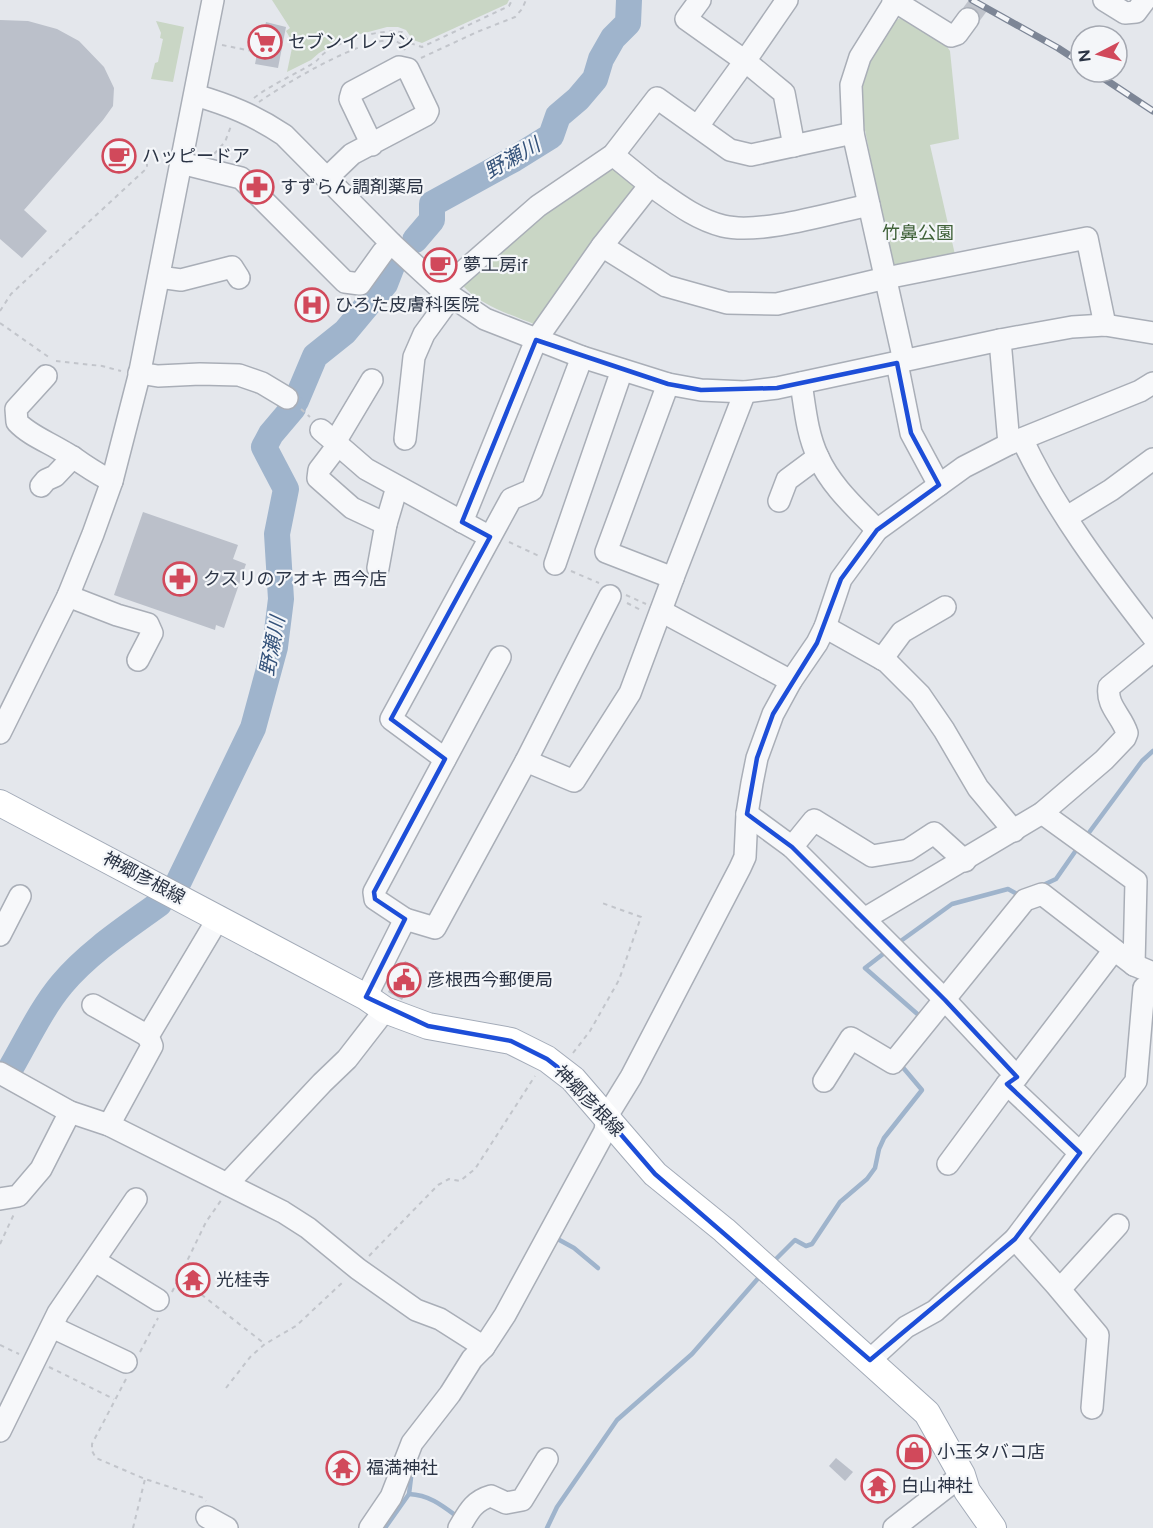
<svg xmlns="http://www.w3.org/2000/svg" width="1153" height="1528" font-family="Figtree,'Noto Sans JP',sans-serif">
  <rect width="100%" height="100%" fill="#e4e7ec"/>
  <g fill="#c9d6c5">
    <polygon points="272,0 509,0 507,4 422,43 413,40 406,30 398,27 387,27 346,38 319,53 311,60 287,72 293,43 286,31 290,28"/>
    <path d="M 906,17 L 945,44 L 950,51 L 959,139 L 930,145 L 956,259 L 901,270 L 891,261 L 861,110 C 861,71 874,53 895,21 L 900,18 Z"/>
    <polygon points="156,21 184,27 173,82 151,79 155,63 158,62 163,39 160,38 161,33"/>
    <path d="M 608,167 L 620,170 L 635,181 L 637,193 L 536,325 C 510,314 477,305 460,282 L 548,205 Z"/>
  </g>
  <g fill="none" stroke-linecap="round" stroke-linejoin="round">
    <g stroke="#9fb4cc" stroke-width="4.5">
      <polyline points="1085,838 1142,761 1153,751"/>
      <polyline points="1041,886 1056,879 1079,846"/>
      <polyline points="898,943 952,904 1008,889 1019,895"/>
      <polyline points="887,951 865,968 923,1019"/>
      <polyline points="554,1237 574,1248 598,1268"/>
      <polyline points="773,1262 795,1240 806,1246 812,1244 840,1202 867,1179 875,1168 879,1149 884,1138 922,1090 900,1064"/>
      <path d="M 409,1494 C 430,1495 443,1506 459,1518"/>
      <polyline points="385,1528 409,1494 412,1470"/>
      <polyline points="547,1528 557,1507 617,1420 692,1354 761,1275"/>
    </g>
    <g stroke="#9fb4cc" stroke-width="26">
      <polyline points="415,240 432,220 432,204 514,159 551,136 558,116 578,99 595,79 601,59 613,38 628,23 629,0"/>
      <polyline points="296,401 315,356 345,332 385,284 392,266"/>
      <polyline points="179,881 253,728 275,647 281,599 277,534 286,489 264,447 271,434 293,408"/>
      <path d="M 9,1071 C 26,1042 41,1009 62,984 C 89,952 126,928 159,904"/>
    </g>
  </g>
  <g fill="#bbc0ca">
    <polygon points="0,20 28,21 57,29 79,41 104,67 114,88 113,106 103,120 24,210 47,231 22,258 0,239"/>
    <polygon points="266,22 286,27 278,68 255,64 262,29 264,30"/>
    <polygon points="143,512 238,545 233,559 246,564 224,628 216,625 215,630 114,595"/>
    <polygon points="405,961 419,968 402,1000 388,992"/>
    <polygon points="836,1458 853,1472 845,1481 829,1466"/>
  </g>
  <g fill="none" stroke-linecap="round" stroke-linejoin="round">
    <polyline stroke="#bfc3cb" stroke-width="21" stroke-dasharray="21 10" stroke-linecap="butt" points="968,19 982,0"/>
    <g stroke="#a9aeb7" stroke-width="24">
      <g id="minor">
        <polyline points="700,0 686,19 745,61 787,0"/>
        <polyline points="893,0 951,36 957,34 968,19"/>
        <polyline points="1104,0 1125,13 1136,12 1145,0"/>
        <polyline points="895,1 860,57 851,85 853,133 904,361"/>
        <path d="M 195,95 C 229,105 254,115 284,135 L 392,244 L 442,290 L 485,319 L 582,357 L 668,384 L 701,390 L 745,392 L 777,388 L 1000,340 L 1072,327 L 1105,325 L 1153,333"/>
        <polyline points="698,126 745,61 784,93 794,146"/>
        <polyline points="181,163 241,178 345,282 360,284 383,252 392,244"/>
        <polyline points="327,178 352,154 426,115 428,111 408,69 399,67 352,92 350,99 372,145"/>
        <path d="M 650,185 C 673,201 695,219 723,226 C 760,235 831,213 869,205"/>
        <polyline points="602,246 666,286 727,303 777,304 886,278 1087,238 1105,325"/>
        <polyline points="159,277 181,280 232,267 239,278"/>
        <polyline points="442,290 538,206 613,155 657,98 730,150 751,155 853,133"/>
        <polyline points="1000,340 1009,444"/>
        <polyline points="897,363 911,433 939,485"/>
        <polyline points="139,373 158,376 200,374 239,375 262,383 287,398"/>
        <path d="M 46,376 L 16,409 L 17,422 C 29,435 48,442 64,452 C 80,461 94,473 112,481"/>
        <path d="M 801,383 C 805,408 807,434 818,457 C 831,486 856,508 877,530"/>
        <polyline points="668,384 606,552 673,578 745,392"/>
        <polyline points="321,430 366,469 490,537"/>
        <polyline points="405,439 414,357 424,334 451,297"/>
        <path d="M 1022,439 C 1056,511 1104,574 1153,637"/>
        <polyline points="335,442 372,380"/>
        <polyline points="338,445 319,470 318,478 352,508 386,524"/>
        <polyline points="41,486 46,480 55,476 73,457"/>
        <polyline points="779,501 787,480 818,457"/>
        <polyline points="1067,517 1111,490 1153,459"/>
        <polyline points="462,522 536,340 602,246 650,185 613,155"/>
        <polyline points="555,564 622,370"/>
        <polyline points="378,568 386,524 397,487"/>
        <polyline points="68,596 117,615 148,624 152,633 138,660"/>
        <polyline points="661,611 791,681"/>
        <polyline points="825,627 882,659 902,632 945,607"/>
        <polyline points="882,659 887,662 920,695 944,730 978,788 1014,831"/>
        <polyline points="0,733 68,596 93,534 112,481 139,376 213,0"/>
        <polyline points="445,759 391,719 511,499 532,490 582,357"/>
        <polyline points="526,761 574,781 630,693 673,578"/>
        <polyline points="1042,813 1136,881 1134,965"/>
        <polyline points="747,814 792,847 945,1000 1017,1077"/>
        <polyline points="792,847 814,820 872,856 908,850 934,833 965,861"/>
        <polyline points="405,919 375,899 374,892 500,657"/>
        <path d="M 864,919 L 1042,813 L 1104,760 L 1125,738 L 1127,733 C 1122,716 1106,706 1109,687 L 1153,651"/>
        <polyline points="0,935 20,896"/>
        <polyline points="366,997 405,919 435,928 526,761 610,596"/>
        <polyline points="93,1005 148,1036"/>
        <polyline points="0,1073 70,1112 109,1125 283,1212 308,1228 358,1269 416,1310 440,1319 484,1347"/>
        <polyline points="824,1081 851,1038 893,1063 1025,900 1042,894 1134,965 1153,973"/>
        <polyline points="109,1125 152,1046 148,1036 219,917"/>
        <polyline points="1080,1153 1136,1081 1144,988"/>
        <polyline points="948,1164 1007,1084"/>
        <polyline points="230,1185 231,1180 322,1083 347,1059 385,1010"/>
        <polyline points="0,1199 18,1196 41,1169 70,1112"/>
        <polyline points="1015,1239 1056,1285 1098,1335 1092,1408"/>
        <polyline points="95,1261 158,1300"/>
        <polyline points="1060,1289 1118,1225"/>
        <polyline points="52,1327 126,1362"/>
        <polyline points="870,1360 906,1327 935,1311 1015,1239 1080,1153 1007,1084 1017,1077 1114,950"/>
        <polyline points="0,1431 58,1313 136,1199"/>
        <polyline points="207,1517 227,1528"/>
        <polyline points="370,1528 391,1497 412,1443 450,1394 472,1359 484,1347 505,1315 605,1131 607,1116 631,1077 740,868 745,857 747,814 752,783 757,758 773,714 791,681 817,643 825,627 841,579 877,530 964,467 1009,444 1140,391 1153,383"/>
        <path d="M 459,1528 C 468,1513 473,1501 491,1496 L 506,1503 L 522,1500 L 547,1459"/>
        <polyline points="894,1528 962,1475"/>
      </g>
    </g>
    <g stroke="#a3abb8" stroke-width="28">
      <polyline id="major" points="0,803 366,997 385,1010 428,1026 511,1041 547,1059 573,1079 655,1174 724,1230 927,1413 962,1475 967,1491 993,1528"/>
    </g>
    <g stroke="#c2c5cb" stroke-width="2" stroke-dasharray="4.5 4.5" stroke-linecap="butt">
      <polyline points="222,45 257,52"/>
      <polyline points="421,58 477,32 515,17 522,9 526,0"/>
      <path d="M 254,98 C 273,83 295,75 315,62 C 322,57 315,61 322,55 C 339,40 379,29 402,32 L 410,43 L 422,47 L 509,6 L 512,0"/>
      <path d="M 259,102 C 283,85 367,34 395,41 C 400,42 402,46 405,50"/>
      <polyline points="214,154 225,142 231,126"/>
      <polyline points="0,311 11,294 147,168 147,164"/>
      <polyline points="0,323 50,358"/>
      <polyline points="56,361 102,366 121,371"/>
      <polyline points="301,409 310,417"/>
      <polyline points="509,542 539,556"/>
      <polyline points="571,571 599,583"/>
      <polyline points="626,595 646,604"/>
      <polyline points="627,603 643,611"/>
      <polyline points="573,1053 590,1031 619,980 641,917 602,903"/>
      <polyline points="0,1244 14,1214"/>
      <polyline points="369,1256 438,1185 449,1179 460,1181 475,1169 535,1076"/>
      <polyline points="180,1278 265,1344"/>
      <polyline points="172,1292 206,1222 222,1199"/>
      <polyline points="0,1345 19,1354"/>
      <polyline points="140,1352 158,1318"/>
      <polyline points="49,1367 114,1399"/>
      <polyline points="126,1379 92,1444 92,1451 96,1458 145,1479 204,1498 206,1501"/>
      <polyline points="226,1388 251,1356 265,1344 296,1326 344,1281"/>
      <polyline points="133,1528 145,1479"/>
    </g>
    <use href="#minor" stroke="#f7f8fa" stroke-width="21"/>
    <use href="#major" stroke="#fff" stroke-width="26"/>
    <g stroke="#7d8696" stroke-width="7">
      <g id="rail">
        <polyline points="972,0 1058,48 1081,63"/>
        <polyline points="1094,72 1153,111"/>
      </g>
    </g>
    <use href="#rail" stroke="#f4f6f9" stroke-width="4.5" stroke-dasharray="14" stroke-linecap="butt"/>
  </g>
  <path fill="none" stroke="#1d4ed8" stroke-width="4.5" stroke-linejoin="round" d="M 536,340 L 668,384 L 701,390 L 777,388 L 897,363 L 911,433 L 939,485 L 877,530 L 841,579 L 817,643 L 773,714 L 757,758 L 747,814 L 792,847 L 945,1000 L 1017,1077 L 1007,1084 L 1080,1153 L 1015,1239 L 870,1360 L 655,1174 L 573,1079 L 547,1059 L 511,1041 L 428,1026 L 366,997 L 405,919 L 375,899 L 374,892 L 445,759 L 391,719 L 490,537 L 462,522 Z"/>
  <defs>
    <g id="supermarket-ring" transform="scale(1.725)"><circle r="9.5" fill="#f4f6f9" stroke="#d1495b" stroke-width="1.5"/><path d="M-6-5.5h2.5l.6 2H6L4.5 2H-2.5L-4.4-4H-6ZM-1.5 3.2a1.3 1.3 0 1 0 .1 0ZM3 3.2a1.3 1.3 0 1 0 .1 0Z" fill="#d1495b"/></g>
    <g id="cafe-ring" transform="scale(1.725)"><circle r="9.5" fill="#f4f6f9" stroke="#d1495b" stroke-width="1.5"/><path d="M-5.5-4.5H6V0H3Q3 3.5 0 3.5H-2.5Q-5.5 3.5-5.5 0ZM3-3.2v2h1.7v-2ZM-6 4.5H4V6H-6Z" fill="#d1495b"/></g>
    <g id="pharmacy-ring" transform="scale(1.725)"><circle r="9.5" fill="#f4f6f9" stroke="#d1495b" stroke-width="1.5"/><path d="M-2-6h4v4h4v4h-4v4h-4v-4h-4v-4h4Z" fill="#d1495b"/></g>
    <g id="hospital-ring" transform="scale(1.725)"><circle r="9.5" fill="#f4f6f9" stroke="#d1495b" stroke-width="1.5"/><path d="M-5-5h3v3.5h4V-5h3V5h-3V1.5h-4V5h-3Z" fill="#d1495b"/></g>
    <g id="civic-ring" transform="scale(1.725)"><circle r="9.5" fill="#f4f6f9" stroke="#d1495b" stroke-width="1.5"/><path d="M-.6-6.5H3V-4.5H.6V-3L4-1V1h2V6H-6V1h2V-1L-.6-3ZM-1.2 2.5V6h2.4V2.5Z" fill="#d1495b"/></g>
    <g id="temple-ring" transform="scale(1.725)"><circle r="9.5" fill="#f4f6f9" stroke="#d1495b" stroke-width="1.5"/><path d="M0-6L5-2H3V0L6.5 2.5H4V6H1.5V3h-3V6H-4V2.5H-6.5L-3 0V-2H-5Z" fill="#d1495b"/></g>
    <g id="shop-ring" transform="scale(1.725)"><circle r="9.5" fill="#f4f6f9" stroke="#d1495b" stroke-width="1.5"/><path d="M-5-2.5h2.3a2.7 3.5 0 0 1 5.4 0H5L5.5 6h-11ZM-1.5-2.5h3a1.5 2.3 0 0 0-3 0Z" fill="#d1495b"/></g>
  </defs>
  <g fill-rule="evenodd">
    <use href="#supermarket-ring" x="265" y="42"/>
    <use href="#cafe-ring" x="119" y="156"/>
    <use href="#pharmacy-ring" x="257" y="187"/>
    <use href="#cafe-ring" x="440" y="265"/>
    <use href="#hospital-ring" x="312" y="305"/>
    <use href="#pharmacy-ring" x="180" y="579"/>
    <use href="#civic-ring" x="404" y="980"/>
    <use href="#temple-ring" x="193" y="1280"/>
    <use href="#shop-ring" x="914" y="1452"/>
    <use href="#temple-ring" x="343" y="1468"/>
    <use href="#temple-ring" x="878" y="1486"/>
  </g>
  <g text-anchor="middle" stroke-width="4.5" stroke-linejoin="round" paint-order="stroke">
    <g font-size="18" fill="#2b3445" stroke="#f4f6f9" text-anchor="start">
      <text x="288" y="48">セブンイレブン</text>
      <text x="142" y="162">ハッピードア</text>
      <text x="280" y="193">すずらん調剤薬局</text>
      <text x="463" y="271">夢工房if</text>
      <text x="335" y="311">ひろた皮膚科医院</text>
      <text x="203" y="585">クスリのアオキ 西今店</text>
      <text x="427" y="986">彦根西今郵便局</text>
      <text x="216" y="1286">光桂寺</text>
      <text x="937" y="1458">小玉タバコ店</text>
      <text x="366" y="1474">福満神社</text>
      <text x="901" y="1492">白山神社</text>
    </g>
    <g font-size="18" fill="#3f6138" stroke="#f4f6f9">
      <text x="918" y="239">竹鼻公園</text>
    </g>
    <g font-size="18" fill="#2b3445" stroke="#f4f6f9">
      <text transform="translate(144 878) rotate(28)" y="6">神郷彦根線</text>
      <text transform="translate(589 1101) rotate(46)" y="6">神郷彦根線</text>
    </g>
    <g font-size="20" font-style="italic" fill="#34527a" stroke="#f4f6f9">
      <text transform="translate(512 158) rotate(-30)" y="7">野瀬川</text>
      <text transform="translate(272 646) rotate(-79)" y="7">野瀬川</text>
    </g>
  </g>
  <g transform="translate(1099 54) rotate(263)"><circle r="28" fill="#f4f6f9" stroke="#a4a8b1" stroke-width="1.5"/>
  <path d="M0-4.5L10 22L0 15L-10 22Z" fill="#d1495b"/>
  <text y="-9" font-size="16" font-weight="bold" text-anchor="middle" fill="#2b3445">N</text>
  </g>
</svg>
